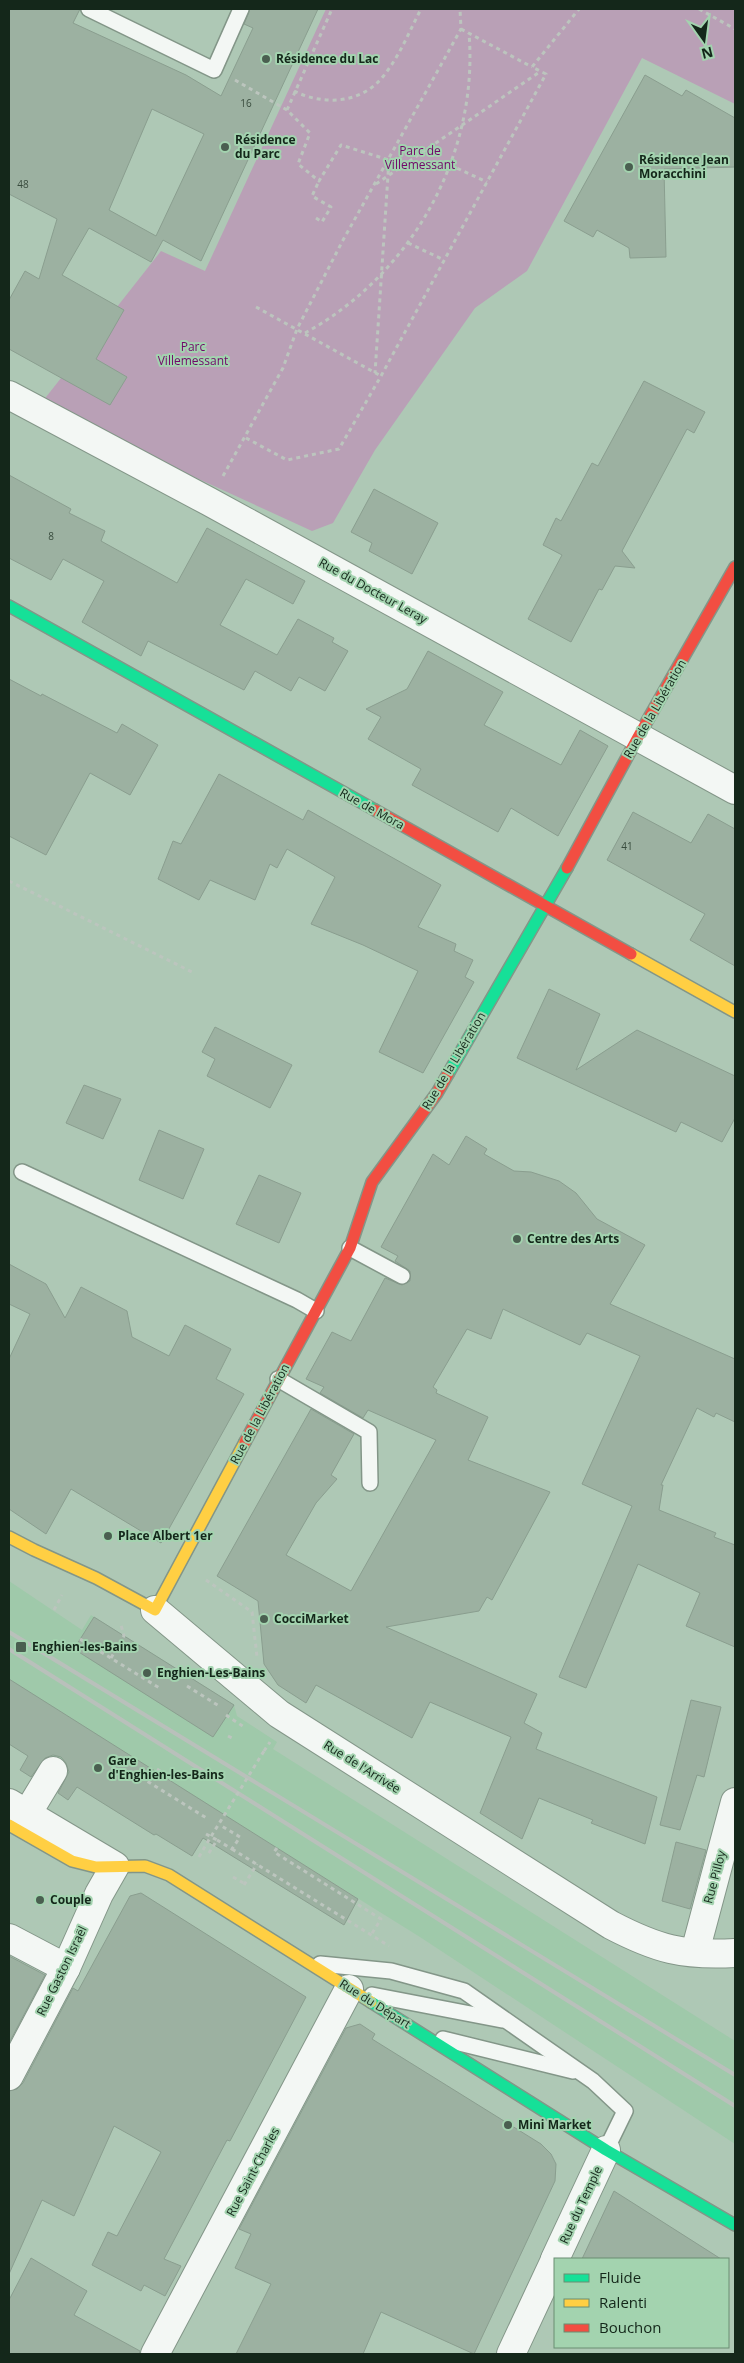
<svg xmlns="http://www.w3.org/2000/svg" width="744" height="2363" font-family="'Open Sans',sans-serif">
  <rect width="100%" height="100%" fill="#aec8b5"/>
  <polygon fill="#9fc9aa" points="9,1581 82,1630 91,1615 234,1705 237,1716 277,1742 273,1749 735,2041 735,2144 420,1937 240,1825 209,1828 192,1855 156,1834 154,1835 9,1744"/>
  <polygon fill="#b9a0b6" points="326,9 735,9 735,104 642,58 527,271 475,308 375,450 333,523 312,531 39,406 161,251 205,271"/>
  <g fill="#9cb1a1" stroke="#8a9e8f" fill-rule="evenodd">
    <path d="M 9,9 L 80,9 L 73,23 L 186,75 L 221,96 L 253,28 L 244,24 L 250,9 L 318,9 L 201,261 L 163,240 L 151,262 L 89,228 L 62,275 L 124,310 L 96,359 L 127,377 L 110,405 L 9,349 L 9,300 L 25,271 L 39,279 L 57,219 L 9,194 ZM 152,109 L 204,134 L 156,236 L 109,210 Z"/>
    <polygon points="645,75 682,96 686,90 735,118 735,167 664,169 666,257 630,258 629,248 597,230 593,237 564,221"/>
    <polygon points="644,381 705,412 694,433 687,429 622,551 635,568 615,566 602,590 599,589 571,642 528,619 562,555 543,545 556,518 561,521 592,463 598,466"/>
    <polygon points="9,475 71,509 69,513 105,531 101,541 177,583 207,528 305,581 293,604 246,579 220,625 277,655 298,619 334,638 332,642 348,651 325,691 299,677 291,691 255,671 244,690 148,641 141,656 82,622 104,581 63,559 51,580 9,558"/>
    <polygon points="374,489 438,523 412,574 369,551 372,543 351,532"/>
    <polygon points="428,651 503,692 484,725 561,765 580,730 608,746 558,836 511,808 498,832 412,785 421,769 368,739 381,717 366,709 407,689"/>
    <polygon points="9,679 41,696 42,694 117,733 122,724 158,745 130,795 90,773 46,855 9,836"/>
    <polygon points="219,774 303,820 308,810 441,885 418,927 456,944 454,951 473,960 465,977 474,982 423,1073 379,1052 418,971 363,945 311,924 335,877 287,849 277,868 270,864 255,900 210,880 199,900 158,879 173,841 181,844"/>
    <polygon points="633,812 691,843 708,814 735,829 735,966 690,940 705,914 607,860"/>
    <polygon points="549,989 600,1014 576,1070 637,1030 735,1076 735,1118 722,1142 681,1122 676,1132 517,1058"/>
    <polygon points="215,1027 292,1065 270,1108 207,1076 215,1059 202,1052"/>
    <polygon points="84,1085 121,1099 103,1139 66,1123"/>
    <polygon points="159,1130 204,1149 183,1199 139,1180"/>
    <polygon points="466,1136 487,1149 484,1154 514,1171 531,1172 559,1181 576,1193 597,1219 645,1245 610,1304 735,1359 735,1422 716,1413 714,1417 697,1408 661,1485 663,1485 659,1510 716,1533 714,1537 735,1545 735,1647 686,1626 700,1593 638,1564 586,1688 559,1677 632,1506 582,1484 640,1356 587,1333 580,1345 503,1309 491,1339 467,1329 433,1387 437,1390 436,1393 488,1417 468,1460 550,1492 492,1600 487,1597 479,1611 386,1627 537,1694 524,1723 542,1733 536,1749 657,1797 645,1844 591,1823 593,1820 539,1798 522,1839 480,1813 511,1737 430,1702 412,1738 316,1685 306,1703 278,1685 264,1664 258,1601 217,1576 311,1409 354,1434 331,1475 337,1479 316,1503 286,1555 351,1591 436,1440 368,1410 363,1418 320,1393 324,1387 306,1379 332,1332 351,1341 385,1278 402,1285 410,1281 410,1271 395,1261 398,1256 381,1247 433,1154 449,1165"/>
    <polygon points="259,1175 301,1193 279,1243 236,1224"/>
    <polygon points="9,1264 46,1284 65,1318 81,1287 127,1311 132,1337 169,1356 185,1325 231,1349 216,1379 244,1394 161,1543 71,1489 46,1534 9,1509 9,1359 30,1314 9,1304"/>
    <polygon points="94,1617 234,1705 213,1737 74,1649"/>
    <polygon points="9,1679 358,1899 344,1925 203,1838 192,1856 156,1834 154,1835 77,1787 68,1800 58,1793 69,1772 66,1763 61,1757 53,1755 45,1758 31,1777 20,1770 28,1756 9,1744"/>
    <polygon points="691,1700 721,1707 704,1777 697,1775 680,1830 660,1825"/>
    <polygon points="676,1842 706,1850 690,1909 662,1901"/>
    <polygon points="141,1893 306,1997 230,2141 227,2140 164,2259 181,2266 165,2296 144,2285 141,2291 92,2265 108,2232 117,2236 161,2152 114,2126 74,2216 42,2200 9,2274 9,2091 17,2089 23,2083 73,1988 78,1991 130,1896"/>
    <polygon points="9,1956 45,1975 9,2043"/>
    <polygon points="360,2024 375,2034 372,2039 541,2144 551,2154 556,2164 555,2181 474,2354 381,2312 363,2354 236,2354 271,2284 235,2268 251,2234 239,2229 346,2028"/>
    <polygon points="614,2191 677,2231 721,2259 582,2259"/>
    <polygon points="31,2258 87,2291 74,2315 140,2351 139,2354 9,2354 9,2300"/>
  </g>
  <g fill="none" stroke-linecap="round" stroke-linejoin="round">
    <g stroke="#839688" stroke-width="18">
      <g id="lane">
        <polyline points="89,9 214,70 241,9"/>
        <polyline points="22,1172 297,1300 316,1311"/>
        <polyline points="350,1248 402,1276"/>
        <polyline points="278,1379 369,1432 370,1483"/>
        <polyline points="320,1964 391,1971 464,1991 593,2081 625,2111 606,2150"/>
        <polyline points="372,1995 502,2020"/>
        <polyline points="443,2039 573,2071"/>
      </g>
    </g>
    <g stroke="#839688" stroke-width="30">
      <g id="street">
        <polyline points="9,395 208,501 735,790"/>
        <path d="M 155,1610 L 279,1714 L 611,1925 C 657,1949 683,1956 735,1953"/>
        <polyline points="9,1803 115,1866 99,1894 66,1968 9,2076"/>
        <polyline points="30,1809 53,1771"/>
        <polyline points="9,1938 66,1968"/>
        <polyline points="695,1952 735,1802"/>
        <polyline points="555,2259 606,2150"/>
        <polyline points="155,2354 349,1989"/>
        <polyline points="511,2354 555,2260"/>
      </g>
    </g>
    <g stroke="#839688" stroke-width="14">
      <g id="fast">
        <polyline points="9,606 375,810"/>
        <polyline points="448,1074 567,868"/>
        <polyline points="371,2002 606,2150 735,2225"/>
      </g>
    </g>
    <g stroke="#839688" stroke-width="14">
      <g id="slow">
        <polyline points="631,954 735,1012"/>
        <polyline points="9,1537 34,1550 96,1578 155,1610 245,1442"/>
        <polyline points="9,1825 72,1861 96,1867 145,1866 169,1875 371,2002"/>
      </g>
    </g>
    <g stroke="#839688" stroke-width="14">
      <g id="jam">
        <polyline points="375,810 631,954"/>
        <polyline points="567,868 638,737 735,567"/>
        <polyline points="245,1442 350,1248 372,1182 437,1093 448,1074"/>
      </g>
    </g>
    <g stroke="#bcc5be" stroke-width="3" stroke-dasharray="4 4" stroke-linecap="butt">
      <polyline points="699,9 735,29"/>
      <polyline points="461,29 532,67"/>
      <polyline points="235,80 287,110 310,133 298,164 319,181 341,145 389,160 375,373"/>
      <path d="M 294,91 C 324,106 363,104 385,74 C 400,55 410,30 421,9"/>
      <polyline points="287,110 332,9"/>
      <polyline points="450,165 487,182"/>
      <polyline points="376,184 541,71"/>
      <polyline points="316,218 322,222 331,207 312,196 319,181"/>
      <polyline points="408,243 444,260"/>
      <polyline points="256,307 381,376"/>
      <path d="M 305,333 C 411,275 479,155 469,33"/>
      <polyline points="246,438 287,460 339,449 381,376 546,74 532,67 579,9"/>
      <polyline points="223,476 283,368 297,329 342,242 461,29 460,9"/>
      <polyline points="9,881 192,972"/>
      <polyline points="206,1580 252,1612 257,1657"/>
      <polyline points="54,1610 62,1595"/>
      <polyline points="80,1639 161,1689"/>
      <polyline points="111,1658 124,1636 121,1625"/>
      <polyline points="187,1686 219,1706"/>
      <polyline points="226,1715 244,1727"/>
      <polyline points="228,1736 232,1738"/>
      <polyline points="264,1751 270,1742"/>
      <polyline points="157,1769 166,1775"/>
      <polyline points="134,1773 208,1819"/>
      <polyline points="206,1834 217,1840 207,1856"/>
      <polyline points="217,1840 232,1849 240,1837 220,1825"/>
      <polyline points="277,1848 274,1852 381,1919 371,1935"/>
      <polyline points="232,1849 389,1946"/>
      <polyline points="199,1857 207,1843"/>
      <polyline points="233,1877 245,1884"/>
      <polyline points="244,1885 257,1864"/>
    </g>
    <use href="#lane" stroke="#f3f7f4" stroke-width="15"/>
    <use href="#street" stroke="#f3f7f4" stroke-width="28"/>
    <use href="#fast" stroke="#16e098" stroke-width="11"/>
    <use href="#slow" stroke="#ffcf43" stroke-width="11"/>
    <use href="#jam" stroke="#f24e42" stroke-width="11"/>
    <g stroke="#b9c0bb" stroke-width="4">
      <polyline points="9,1632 735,2075"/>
      <polyline points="9,1649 735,2106"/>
    </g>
    <polyline stroke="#bcc5be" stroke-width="3" stroke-dasharray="4 4" stroke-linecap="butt" points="207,1843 264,1751"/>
  </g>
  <g fill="#4a5f50" stroke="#a3d3af" stroke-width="2">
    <circle cx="266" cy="59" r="5"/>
    <circle cx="225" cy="147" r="5"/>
    <circle cx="629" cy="167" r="5"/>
    <circle cx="517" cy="1239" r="5"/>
    <circle cx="108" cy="1536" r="5"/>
    <circle cx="264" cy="1619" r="5"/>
    <rect x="15" y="1641" width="12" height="12" rx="2.5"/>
    <circle cx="147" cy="1673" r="5"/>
    <circle cx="98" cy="1768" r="5"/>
    <circle cx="40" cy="1900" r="5"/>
    <circle cx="508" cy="2125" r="5"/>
  </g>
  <g text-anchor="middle" stroke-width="4" stroke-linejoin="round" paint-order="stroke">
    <g font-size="10" fill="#384b3d">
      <text x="246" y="107">16</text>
      <text x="23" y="188">48</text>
      <text x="51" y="540">8</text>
      <text x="627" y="850">41</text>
    </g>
    <g font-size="12" font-weight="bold" fill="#14271a" stroke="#a3d3af" text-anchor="start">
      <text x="276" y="63">Résidence du Lac</text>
      <text x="235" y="144">Résidence<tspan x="235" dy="14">du Parc</tspan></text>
      <text x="639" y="164">Résidence Jean<tspan x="639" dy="14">Moracchini</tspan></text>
      <text x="527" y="1243">Centre des Arts</text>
      <text x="118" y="1540">Place Albert 1er</text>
      <text x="274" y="1623">CocciMarket</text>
      <text x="32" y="1651">Enghien-les-Bains</text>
      <text x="157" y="1677">Enghien-Les-Bains</text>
      <text x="108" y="1765">Gare<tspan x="108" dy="14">d'Enghien-les-Bains</tspan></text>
      <text x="50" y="1904">Couple</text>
      <text x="518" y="2129">Mini Market</text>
    </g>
    <g font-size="12" fill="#710769" stroke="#a3d3af">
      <text x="420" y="155">Parc de<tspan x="420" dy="14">Villemessant</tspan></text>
      <text x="193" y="351">Parc<tspan x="193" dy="14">Villemessant</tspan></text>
    </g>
    <g font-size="12" fill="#14271a" stroke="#a3d3af">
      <text transform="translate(373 591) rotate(29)" y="4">Rue du Docteur Leray</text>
      <text transform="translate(655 709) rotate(-60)" y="4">Rue de la Libération</text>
      <text transform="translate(372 809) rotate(29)" y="4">Rue de Mora</text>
      <text transform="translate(454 1061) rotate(-59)" y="4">Rue de la Libération</text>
      <text transform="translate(260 1414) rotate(-62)" y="4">Rue de la Libération</text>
      <text transform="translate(362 1767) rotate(32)" y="4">Rue de l'Arrivée</text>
      <text transform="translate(715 1877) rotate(-75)" y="4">Rue Pilloy</text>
      <text transform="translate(62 1971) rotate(-64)" y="4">Rue Gaston Israël</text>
      <text transform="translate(375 2004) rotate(32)" y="4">Rue du Départ</text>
      <text transform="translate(253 2172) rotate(-62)" y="4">Rue Saint-Charles</text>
      <text transform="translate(581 2205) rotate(-65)" y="4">Rue du Temple</text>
    </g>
  </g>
  <rect width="744" height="2363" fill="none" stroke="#14271a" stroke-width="20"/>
  <rect x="554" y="2258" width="175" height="90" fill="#a3d3af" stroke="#6a8e73"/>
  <rect x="564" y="2274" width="25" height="8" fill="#16e098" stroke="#6a8e73"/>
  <text x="599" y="2283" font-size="15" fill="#14271a">Fluide</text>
  <rect x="564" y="2299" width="25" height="8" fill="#ffcf43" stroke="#6a8e73"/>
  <text x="599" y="2308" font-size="15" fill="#14271a">Ralenti</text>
  <rect x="564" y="2324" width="25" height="8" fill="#f24e42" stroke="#6a8e73"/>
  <text x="599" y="2333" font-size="15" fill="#14271a">Bouchon</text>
  <g transform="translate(704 40) rotate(166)" stroke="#a3d3af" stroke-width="4" paint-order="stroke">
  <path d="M0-4L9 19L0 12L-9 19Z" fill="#14271a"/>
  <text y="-8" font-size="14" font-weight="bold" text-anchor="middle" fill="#14271a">N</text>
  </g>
</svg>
